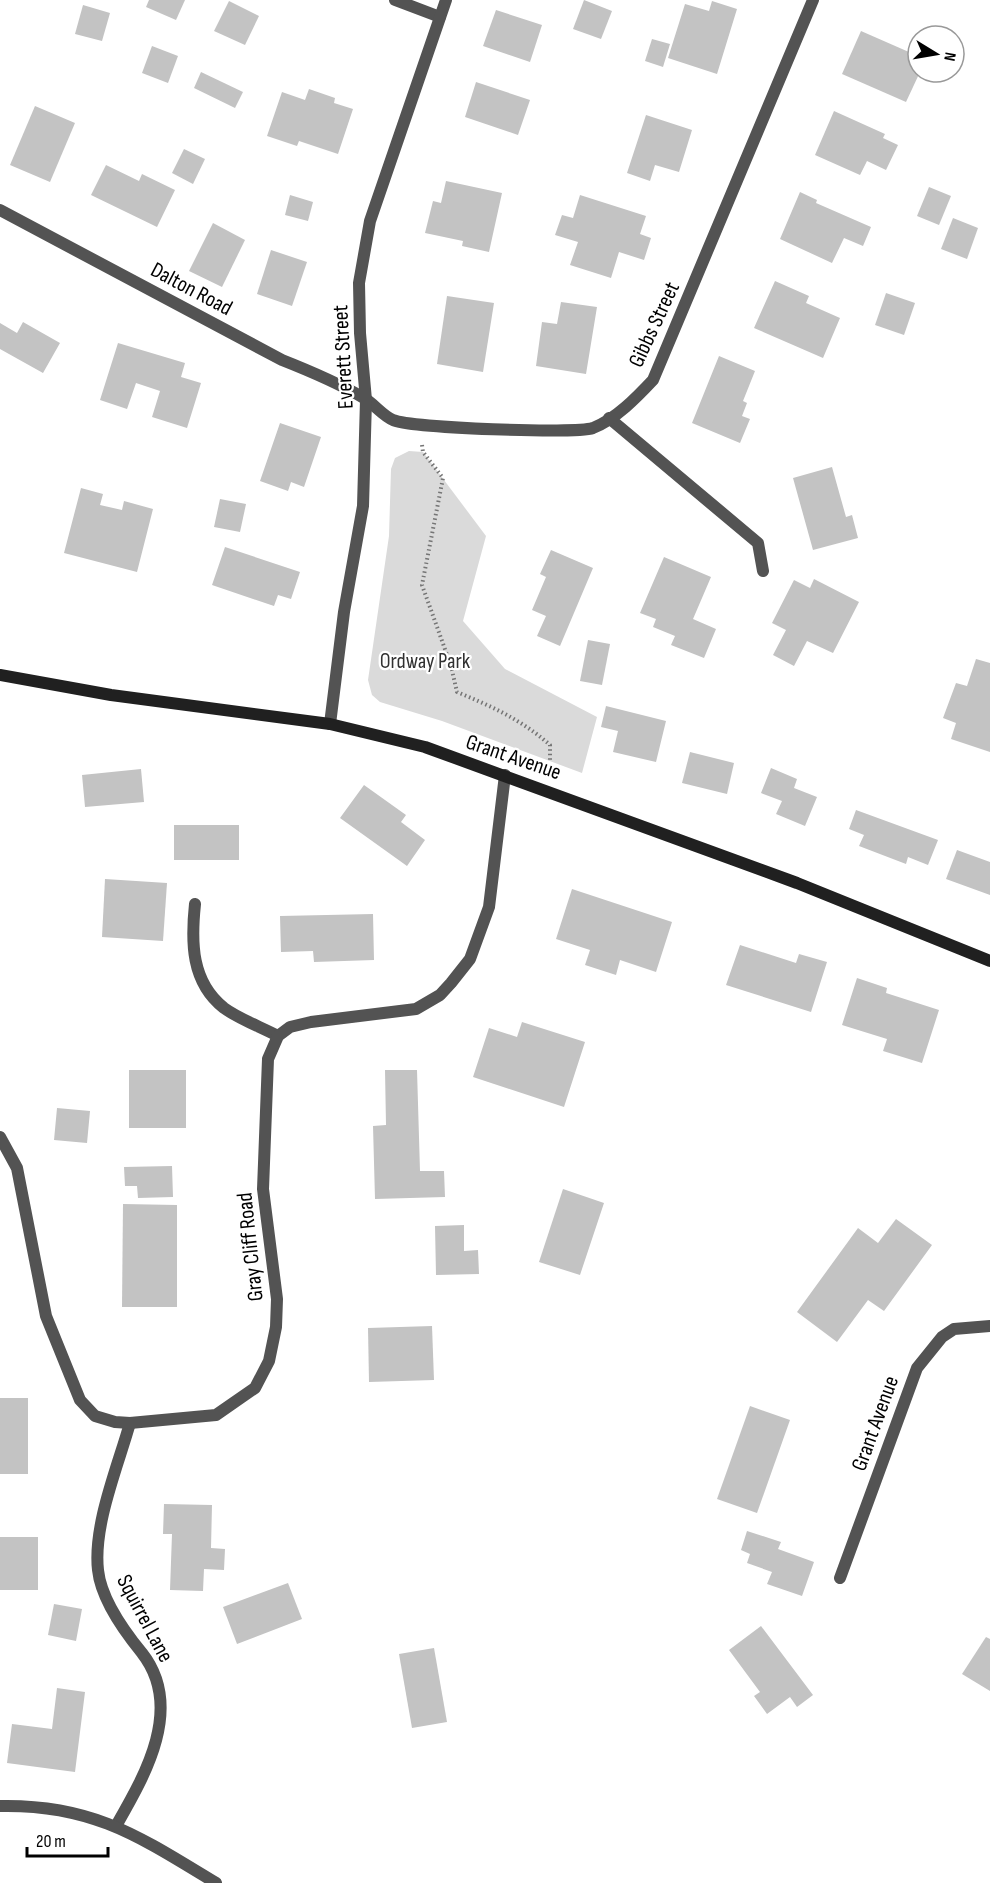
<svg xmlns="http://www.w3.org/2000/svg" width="990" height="1883" font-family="'Sofia Sans Condensed',sans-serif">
  <rect width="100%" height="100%" fill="#fff"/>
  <polygon fill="#dadada" points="409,451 423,452 486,536 463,621 505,669 597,717 582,773 442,721 380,702 372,695 368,680 389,536 391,469 395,458"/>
  <g fill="#c3c3c3">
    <polygon points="149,0 185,0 176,20 146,7"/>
    <polygon points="584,0 612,11 601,39 573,29"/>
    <polygon points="229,1 259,16 245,45 214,31"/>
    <polygon points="712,1 737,9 717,74 668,58 685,4 709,11"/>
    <polygon points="83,5 110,13 102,41 75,34"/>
    <polygon points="496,10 542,25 530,62 483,46"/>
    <polygon points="861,31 918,56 920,72 906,102 842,74"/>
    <polygon points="652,39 670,44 663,67 645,61"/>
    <polygon points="152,46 178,56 168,83 142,73"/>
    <polygon points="201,72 243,92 235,108 194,88"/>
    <polygon points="476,82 530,100 518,135 465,117"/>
    <polygon points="309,89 335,98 334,103 353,109 338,154 299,141 297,146 267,136 282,92 305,100"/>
    <polygon points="35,106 75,123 50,182 10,165"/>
    <polygon points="834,111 885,134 883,138 898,145 886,170 867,161 860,175 815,155"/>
    <polygon points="646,115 692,130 679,172 655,165 650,181 627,173"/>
    <polygon points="184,149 205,159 193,184 172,173"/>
    <polygon points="106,165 139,181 142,174 175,190 157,227 91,195"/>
    <polygon points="446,181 502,193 489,252 462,246 463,241 425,233 433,201 441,203"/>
    <polygon points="929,187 951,196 939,225 917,216"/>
    <polygon points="800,192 817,200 816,203 871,227 863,246 844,238 832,263 780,239"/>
    <polygon points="290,195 313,202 308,221 285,215"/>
    <polygon points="580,195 646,216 640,234 651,238 644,260 619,252 611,278 570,265 578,242 555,235 562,215 573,218"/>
    <polygon points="953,218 978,228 967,259 941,249"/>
    <polygon points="213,223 245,240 222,287 189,271"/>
    <polygon points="271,250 307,262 292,306 257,294"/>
    <polygon points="775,281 809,296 806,303 840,318 823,358 754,328"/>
    <polygon points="886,293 915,303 904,335 875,325"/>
    <polygon points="447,296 494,303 483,372 437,364"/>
    <polygon points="561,302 597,307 586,374 536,366 542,322 557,324"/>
    <polygon points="23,322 60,343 43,373 0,349 0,323 17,333"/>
    <polygon points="118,343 185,363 181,377 201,383 187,428 152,417 160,391 136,383 127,409 100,400"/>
    <polygon points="719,356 755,371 743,401 747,403 742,416 750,419 740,443 692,423"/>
    <polygon points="280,423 321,437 304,487 291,482 288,491 260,481"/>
    <polygon points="832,467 846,517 852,515 858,538 813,550 793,478"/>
    <polygon points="81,488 103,494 100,505 122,510 124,501 153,509 137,572 64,553"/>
    <polygon points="220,499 246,504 240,532 214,527"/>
    <polygon points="225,547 300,572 291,599 278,595 274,606 212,585"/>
    <polygon points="551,550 593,568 560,646 537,636 546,616 532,610 546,577 540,574"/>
    <polygon points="664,557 711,577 693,619 716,629 704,658 671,645 675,636 653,627 656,619 640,613"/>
    <polygon points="814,579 859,602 833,653 807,641 794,666 773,655 786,630 772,623 794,580 810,588"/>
    <polygon points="588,640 610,644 602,685 580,681"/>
    <polygon points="976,659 990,663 990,752 951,739 956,723 943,718 956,683 967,686"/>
    <polygon points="606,706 666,721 656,762 613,752 618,731 601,727"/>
    <polygon points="690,752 734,763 727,794 682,783"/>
    <polygon points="771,768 797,779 794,788 817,797 805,826 776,814 782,801 761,793"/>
    <polygon points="141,769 144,802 85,807 82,775"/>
    <polygon points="364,785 406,815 401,822 425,840 407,866 340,818"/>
    <polygon points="856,810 938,840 928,865 908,857 906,864 859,846 864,835 849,829"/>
    <rect x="174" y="825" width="65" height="35"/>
    <polygon points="957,850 990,862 990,895 946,879"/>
    <polygon points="105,879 167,883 163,941 102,937"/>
    <polygon points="572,889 672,922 656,972 620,960 616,975 585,965 590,950 556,939"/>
    <polygon points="373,914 374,960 314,962 313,951 281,952 280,916"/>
    <polygon points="740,945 796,963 799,954 827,962 811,1012 726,985"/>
    <polygon points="857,978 887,988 886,993 939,1010 922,1063 883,1051 887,1039 842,1025"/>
    <polygon points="522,1022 585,1042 564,1107 473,1077 489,1028 517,1037"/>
    <rect x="129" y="1070" width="57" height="58"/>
    <polygon points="385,1070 417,1070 420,1171 444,1171 445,1197 375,1199 373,1126 386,1125"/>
    <polygon points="57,1108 90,1111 87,1143 54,1140"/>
    <polygon points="172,1166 173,1197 138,1198 137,1186 125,1186 124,1167"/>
    <polygon points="563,1189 604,1203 580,1275 539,1262"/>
    <polygon points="123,1204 177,1205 177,1307 122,1307"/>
    <polygon points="896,1219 932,1245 884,1311 868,1300 837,1342 797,1312 858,1228 878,1243"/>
    <polygon points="464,1225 464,1251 478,1250 479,1274 436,1275 435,1226"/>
    <polygon points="432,1326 434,1380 369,1382 368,1328"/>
    <rect x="0" y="1398" width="28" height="76"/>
    <polygon points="750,1406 790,1420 757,1513 717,1499"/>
    <polygon points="164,1504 212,1505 211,1548 225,1549 224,1570 204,1569 203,1591 170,1590 172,1534 163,1534"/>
    <polygon points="747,1531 781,1542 778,1549 814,1562 802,1596 767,1584 772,1572 747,1563 750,1554 741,1550"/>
    <rect x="0" y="1537" width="38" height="53"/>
    <polygon points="288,1583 302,1619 237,1644 223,1607"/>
    <polygon points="54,1604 82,1609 76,1641 48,1635"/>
    <polygon points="761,1626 813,1695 797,1707 790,1697 767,1714 754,1696 760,1692 729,1650"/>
    <polygon points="986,1637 990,1639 990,1691 962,1674"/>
    <polygon points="434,1648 447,1722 412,1728 399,1654"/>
    <polygon points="57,1688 85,1692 75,1772 7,1763 12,1724 52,1729"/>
  </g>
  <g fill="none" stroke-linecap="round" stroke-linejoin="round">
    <path stroke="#757575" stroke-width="4" stroke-dasharray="1.5 3" stroke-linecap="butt" d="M 422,445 L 423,452 L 443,478 L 422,585 L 451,666 L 457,692 C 491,706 522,720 550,745 L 550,761"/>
    <g stroke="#535353" stroke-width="12">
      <polyline points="609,418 758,543 763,571"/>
      <path d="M 195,904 C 191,942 191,982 224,1008 C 239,1019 261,1027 278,1036"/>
      <path d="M 116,1826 C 144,1777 185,1708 142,1653 C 124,1631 101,1599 98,1570 C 93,1525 118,1466 130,1423"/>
    </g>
    <g stroke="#535353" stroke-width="12">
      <polyline points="395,0 440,17"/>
      <path d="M 0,210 L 282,360 C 310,371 338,383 364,398 C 374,404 383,416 393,420 C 410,428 576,434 593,428 C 616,419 637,397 653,380 L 813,0"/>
      <polyline points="330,724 344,612 363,506 366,400 360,333 359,283 370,221 446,0"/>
      <polyline points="0,1137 17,1168 46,1316 80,1400 95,1416 115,1422 130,1423 216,1415 255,1388 269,1361 276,1327 277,1299 263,1189 268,1059 278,1036 290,1027 311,1022 416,1009 440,995 451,983 470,959 489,907 505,775"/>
      <polyline points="840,1578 917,1368 942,1337 954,1329 990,1326"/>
      <path d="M 0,1806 C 93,1804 140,1837 216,1883"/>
    </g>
    <polyline stroke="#202020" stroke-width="12" points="0,675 111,695 330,724 425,747 797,883 990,961"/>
  </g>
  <g text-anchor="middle" stroke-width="4.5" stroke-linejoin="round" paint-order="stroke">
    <g font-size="22" fill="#000" stroke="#fff">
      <text transform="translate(192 288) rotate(28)" y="8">Dalton Road</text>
      <text transform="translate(653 324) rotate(-65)" y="8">Gibbs Street</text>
      <text transform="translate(342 357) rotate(-93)" y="8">Everett Street</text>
      <text transform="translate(514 756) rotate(19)" y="8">Grant Avenue</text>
      <text transform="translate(249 1247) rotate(-96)" y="8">Gray Cliff Road</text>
      <text transform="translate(874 1423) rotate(-70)" y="8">Grant Avenue</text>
      <text transform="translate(146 1618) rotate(62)" y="8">Squirrel Lane</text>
    </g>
    <g font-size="22" fill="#313131" stroke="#fff">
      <text x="425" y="668">Ordway Park</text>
    </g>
  </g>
  <g transform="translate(936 54) rotate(101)"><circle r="28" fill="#ffffff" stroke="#999999" stroke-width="1.5"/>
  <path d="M0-4.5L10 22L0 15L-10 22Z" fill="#000000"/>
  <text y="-9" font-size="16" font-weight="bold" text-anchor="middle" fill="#000000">N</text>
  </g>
  <path d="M27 1847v9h81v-9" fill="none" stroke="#000000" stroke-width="3"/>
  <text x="36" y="1847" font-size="18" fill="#000000" stroke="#ffffff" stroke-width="4.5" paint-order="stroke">20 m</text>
</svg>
